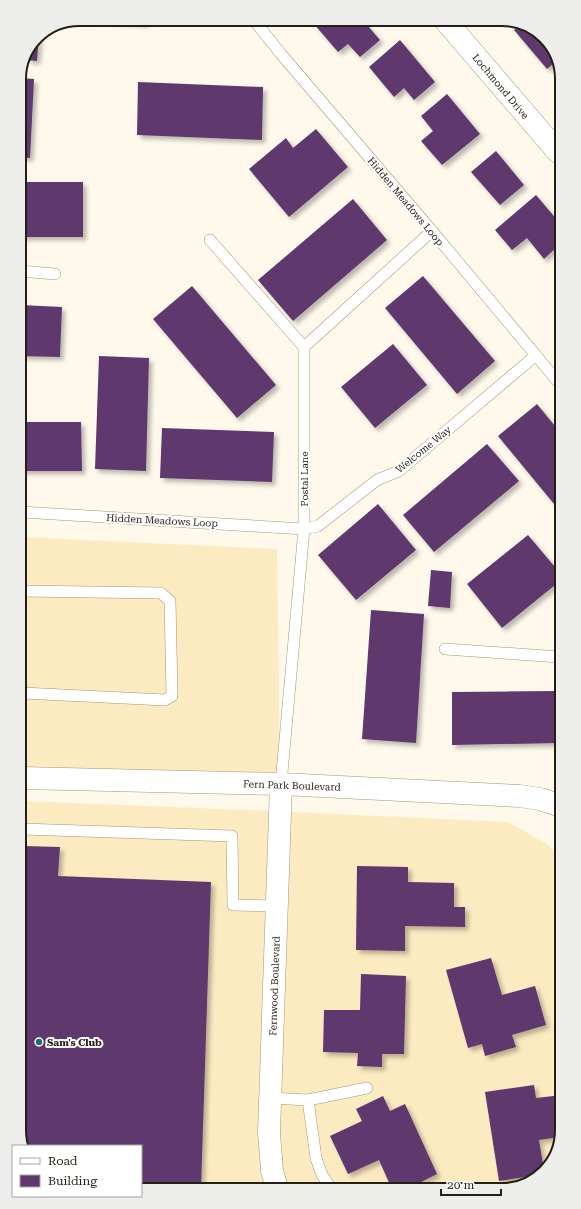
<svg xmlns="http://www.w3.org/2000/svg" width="581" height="1209" font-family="'Roboto Serif',serif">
  <defs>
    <filter id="shadow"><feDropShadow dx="3.5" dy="3.5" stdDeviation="2" flood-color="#0004"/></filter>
  </defs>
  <rect width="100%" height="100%" fill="#fef9eb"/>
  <g fill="#fcebc1">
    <polygon points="21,537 277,549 280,765 282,773 22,767"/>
    <polygon points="22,801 246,810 508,822 550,846 561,866 562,1130 552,1164 525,1186 141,1189 141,1146 23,1146"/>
  </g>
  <g fill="#5f376d" filter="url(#shadow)">
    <polygon points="99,19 145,19 145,24 99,20"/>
    <polygon points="319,19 362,19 380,40 360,57 348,44 338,52 314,24"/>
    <polygon points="520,25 538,31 558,56 558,60 547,69 514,30"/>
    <polygon points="37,36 39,36 37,61 26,60"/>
    <polygon points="400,40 435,82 414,100 404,88 394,97 369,67"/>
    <polygon points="19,78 34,79 30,158 19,157"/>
    <polygon points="138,82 263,87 262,140 137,135"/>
    <polygon points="447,94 480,134 442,165 421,141 433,131 421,116"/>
    <polygon points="316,129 348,167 289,217 249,169 286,138 293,148"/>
    <polygon points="496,151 524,185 500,205 471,172"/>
    <rect x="20" y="182" width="63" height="55"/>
    <polygon points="536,195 558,221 558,246 544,259 527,238 512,250 495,230"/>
    <polygon points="353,199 387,240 293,321 258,280"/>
    <polygon points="423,276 495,361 457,394 385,308"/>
    <polygon points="192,286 276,385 237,418 153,319"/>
    <polygon points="20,305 62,307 60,357 20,356"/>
    <polygon points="393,344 427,385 375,428 341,387"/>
    <polygon points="99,356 149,358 146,471 95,469"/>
    <polygon points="537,404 559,431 559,510 498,436"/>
    <polygon points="21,422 81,422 82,471 21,471"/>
    <polygon points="162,428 274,432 272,482 160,478"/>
    <polygon points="487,444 519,481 434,552 403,515"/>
    <polygon points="378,504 416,550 356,600 318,555"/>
    <polygon points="528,535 560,573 560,581 502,628 467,584"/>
    <polygon points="431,570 452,572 450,608 428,606"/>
    <polygon points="371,610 424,614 416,743 362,739"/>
    <polygon points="560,691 560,743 452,745 452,692"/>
    <polygon points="22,846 60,847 58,876 211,882 201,1189 141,1189 141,1146 23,1146"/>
    <polygon points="357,866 408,867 408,882 454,883 454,907 465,907 465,927 405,926 405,951 356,950"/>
    <polygon points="491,958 502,995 535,986 546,1025 512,1035 516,1047 485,1056 482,1044 468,1048 446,970"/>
    <polygon points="361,974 406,976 404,1054 382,1054 382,1067 357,1066 358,1053 323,1052 324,1010 360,1010"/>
    <polygon points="534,1085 536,1098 562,1095 562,1130 560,1137 539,1140 544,1170 538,1175 499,1181 485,1092"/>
    <polygon points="383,1096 390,1111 405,1104 437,1174 411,1187 391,1187 379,1160 348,1174 330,1136 362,1121 356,1109"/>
  </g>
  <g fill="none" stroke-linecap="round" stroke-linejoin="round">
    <g stroke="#a29676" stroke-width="12">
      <g id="service">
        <polyline points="253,19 281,54 432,231 559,383"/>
        <polyline points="210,240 304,347"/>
        <polyline points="20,271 55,274"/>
        <polyline points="21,512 304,529 318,526 377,480 399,471 535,356"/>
        <polyline points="21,591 161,593 170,601 172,696 165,700 22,693"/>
        <polyline points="445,649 560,657"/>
        <polyline points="281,784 304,529 304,347 432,231"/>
        <polyline points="22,829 232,836 233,905 277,906"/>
        <polyline points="270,1098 308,1100 367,1088"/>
        <polyline points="308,1100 316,1158 322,1175 330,1187"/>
      </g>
    </g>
    <g stroke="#a29676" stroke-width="23">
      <g id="minor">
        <polyline points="444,19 558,152"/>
        <polyline points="22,778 281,784 520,796 540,799 561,806"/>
        <polyline points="277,1188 272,1171 269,1133 281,784"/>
      </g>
    </g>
    <use href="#service" stroke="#fff" stroke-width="11"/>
    <use href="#minor" stroke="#fff" stroke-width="22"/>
  </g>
  <circle fill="#266a7b" stroke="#fff" stroke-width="1.5" cx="39" cy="1042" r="4"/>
  <g text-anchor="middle" stroke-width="4" stroke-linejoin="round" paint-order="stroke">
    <g font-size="10" fill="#241f12" stroke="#fff">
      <text transform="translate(501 86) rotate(50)" y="4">Lochmond Drive</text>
      <text transform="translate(406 201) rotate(50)" y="4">Hidden Meadows Loop</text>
      <text transform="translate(423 449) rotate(-39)" y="4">Welcome Way</text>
      <text transform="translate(304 479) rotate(-90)" y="4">Postal Lane</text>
      <text transform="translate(162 520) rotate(3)" y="4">Hidden Meadows Loop</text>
      <text transform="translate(292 785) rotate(2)" y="4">Fern Park Boulevard</text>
      <text transform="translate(274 986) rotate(-88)" y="4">Fernwood Boulevard</text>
    </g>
    <g font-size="10" font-weight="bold" fill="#241f12" stroke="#fff" text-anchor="start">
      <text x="47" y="1046">Sam's Club</text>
    </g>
  </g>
  <path d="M0 0H581V1209H0ZM79 26H502A53 53 0 0 1 555 79V1130A53 53 0 0 1 502 1183H79A53 53 0 0 1 26 1130V79A53 53 0 0 1 79 26Z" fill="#ededec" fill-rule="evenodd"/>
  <path fill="none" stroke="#241f12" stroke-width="2" d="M79 26H502A53 53 0 0 1 555 79V1130A53 53 0 0 1 502 1183H79A53 53 0 0 1 26 1130V79A53 53 0 0 1 79 26Z"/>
  <rect x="12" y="1145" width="130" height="52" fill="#ffffff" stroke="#a7a5a0"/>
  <rect x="20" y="1158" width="20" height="6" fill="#ffffff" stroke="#a7a5a0"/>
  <text x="48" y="1165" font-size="12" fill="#241f12">Road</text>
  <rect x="20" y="1175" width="20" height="12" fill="#5f376d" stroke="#a7a5a0"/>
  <text x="48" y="1185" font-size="12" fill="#241f12">Building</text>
  <path d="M441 1189v6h60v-6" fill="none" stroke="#241f12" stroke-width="2"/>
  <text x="447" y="1189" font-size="12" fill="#241f12" stroke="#ffffff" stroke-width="3" paint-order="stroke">20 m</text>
</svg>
